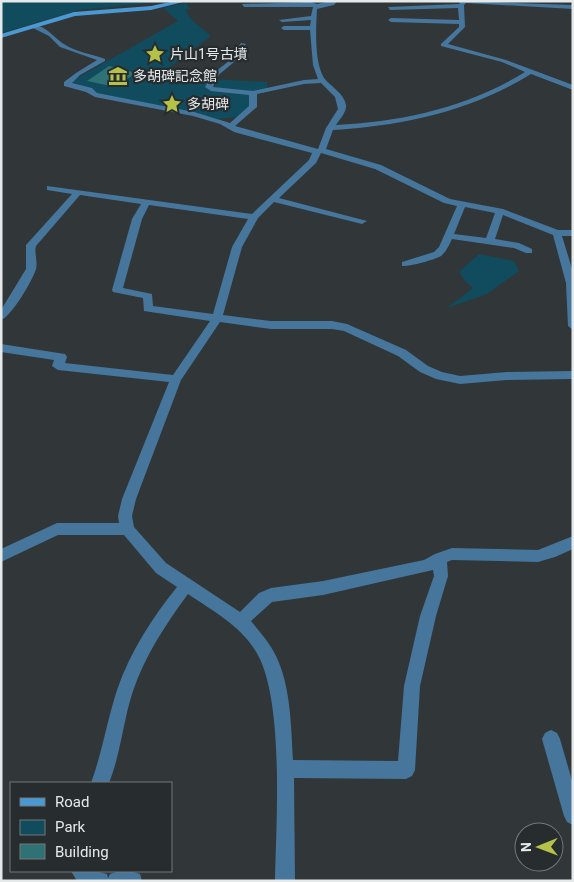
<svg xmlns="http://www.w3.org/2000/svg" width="574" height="882" font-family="Roboto,'Noto Sans JP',sans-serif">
  <rect width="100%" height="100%" fill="#313638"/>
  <g fill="#104c5d">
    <polygon points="1,1 171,1 79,10 1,33"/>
    <polygon points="186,3 190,9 185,10 191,19 211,36 170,67 210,77 210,79 267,82 267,88 252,96 252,105 236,117 218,119 98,94 91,89 70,82 178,21 163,8"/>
    <polygon points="479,254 514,261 519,271 487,294 447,308 473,288 465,281 459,272"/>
  </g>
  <polygon fill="#2f7275" points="109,66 136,73 115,87 87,81"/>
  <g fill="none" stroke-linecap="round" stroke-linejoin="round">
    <g fill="#46769b" fill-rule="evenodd">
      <path d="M 331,1 L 337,1 L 334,5 L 317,9 C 316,27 314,62 324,78 C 331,87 344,93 346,105 C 347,112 339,120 336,125 C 401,122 469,107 525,72 L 502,62 L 441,46 L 441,44 L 459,27 L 459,24 L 391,22 L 388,20 L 391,18 L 459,20 L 458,8 L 390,10 L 388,7 L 459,4 L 460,3 L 457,1 L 573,5 L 573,9 L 466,3 L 464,5 L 465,27 L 448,44 L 506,60 L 573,85 L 573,90 L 531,74 C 472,111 402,126 333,130 L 326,149 L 381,165 L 450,199 L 503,209 L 558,230 L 573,230 L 573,236 L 562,236 L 573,272 L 573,330 L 568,326 L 566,283 L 553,235 L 503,215 L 495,239 L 519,243 L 532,249 L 532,253 L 526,253 L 514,248 L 452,239 C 449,245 446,252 441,256 C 434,260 408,267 402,266 L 402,262 L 434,252 L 439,247 L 457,206 L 444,203 L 375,169 L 321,153 L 316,163 L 279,198 L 367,221 L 362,224 L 274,202 L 258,218 L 242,247 L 223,315 L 271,321 L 332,321 L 347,324 L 406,350 L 428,366 L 442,372 L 460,376 L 507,372 L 573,371 L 573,379 L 507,380 L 460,384 L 436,379 L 420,372 L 398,356 L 344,331 L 332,329 L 271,329 L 220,322 L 181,380 L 136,499 L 132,516 L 134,527 L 166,563 L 240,612 L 259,593 L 271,588 L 323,581 L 424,560 L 435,554 L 452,548 L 538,550 L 573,536 L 573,549 L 555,557 L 538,562 L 452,560 L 447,562 L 448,576 L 436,616 L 420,686 L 415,770 L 412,776 L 406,779 L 294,778 L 295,881 L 275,881 C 276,824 285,696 255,650 C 239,625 213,611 188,594 C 166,624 145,655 133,691 C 123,721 121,753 109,783 L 91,783 C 102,753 107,721 117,690 C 130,652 152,618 177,587 L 156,573 L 124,535 L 58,535 L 1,562 L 1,549 L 57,523 L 119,523 L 118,516 L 122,499 L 169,382 L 58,370 L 52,366 L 54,360 L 1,352 L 1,344 L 65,354 L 67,357 L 65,363 L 173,375 L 210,321 L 144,311 L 143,298 L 113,292 L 112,290 L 132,219 L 141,204 L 80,195 L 36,246 C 34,253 38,261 36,269 C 33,280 11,317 1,320 L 1,310 L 26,269 L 26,245 L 72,194 L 47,190 L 47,186 L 252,214 L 309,160 L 312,153 L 234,132 L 220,124 L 193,116 L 95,97 L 86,92 L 64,86 L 64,82 L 76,73 L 97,60 L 60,47 L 49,36 L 31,27 L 31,25 C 45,24 53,37 64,44 C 75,52 93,54 105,59 L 105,61 L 80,75 L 72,83 L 92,88 L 97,93 L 194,112 L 230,123 L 249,106 L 249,95 L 211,91 L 205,87 L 211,75 L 229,61 L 241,43 L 246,44 L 233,63 L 216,77 L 213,87 L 253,91 L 304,80 L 318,79 L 313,65 L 310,30 L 284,30 L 281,28 L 284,26 L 310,26 L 311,20 L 282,22 L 279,20 L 311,16 L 313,7 L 244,7 L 242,4 L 311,2 L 317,4 ZM 321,83 L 335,97 L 338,109 L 326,128 L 318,149 L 235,126 L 257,107 L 257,94 L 304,84 ZM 149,205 L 248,219 L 232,247 L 213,314 L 153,306 L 152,294 L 123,288 L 142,219 ZM 465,207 L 495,213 L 486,238 L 454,234 ZM 433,570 L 434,576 L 420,616 L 404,686 L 398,761 L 293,760 C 291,727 291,687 276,656 C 270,643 260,632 251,621 L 272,602 L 323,595 Z"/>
      <polygon points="551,730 557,733 560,739 573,784 573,825 567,822 564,816 542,739 545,733"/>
      <path d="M 71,871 L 94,871 L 107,874 L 108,878 L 110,874 C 120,870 130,870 140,874 L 142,881 L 77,881 Z"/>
    </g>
    <polygon fill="#4999d4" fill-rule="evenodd" points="175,1 187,1 151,10 75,16 1,38 1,34 74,12 151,6"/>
  </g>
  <defs>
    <g id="sight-bare" transform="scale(1.5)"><path d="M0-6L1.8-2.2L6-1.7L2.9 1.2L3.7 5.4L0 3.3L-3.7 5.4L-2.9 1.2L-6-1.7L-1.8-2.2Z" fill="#b6c148" stroke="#272c2e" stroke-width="2.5" paint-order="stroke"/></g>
    <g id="museum-bare" transform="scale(1.5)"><path d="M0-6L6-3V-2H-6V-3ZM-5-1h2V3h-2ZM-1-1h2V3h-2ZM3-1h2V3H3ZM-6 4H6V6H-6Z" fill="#b6c148" stroke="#272c2e" stroke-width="2.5" paint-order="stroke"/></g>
  </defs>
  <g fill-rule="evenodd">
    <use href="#sight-bare" x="155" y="54"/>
    <use href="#museum-bare" x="118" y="76"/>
    <use href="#sight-bare" x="172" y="104"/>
  </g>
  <g text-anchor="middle" stroke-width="4.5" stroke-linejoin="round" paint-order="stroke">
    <g font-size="14" fill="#e5e9ea" stroke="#272c2e" text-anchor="start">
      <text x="170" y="59">片山1号古墳</text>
      <text x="133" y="81">多胡碑記念館</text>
      <text x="187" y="109">多胡碑</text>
    </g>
  </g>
  <rect width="574" height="882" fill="none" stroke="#e5e9ea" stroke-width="5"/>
  <rect x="10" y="782" width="162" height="90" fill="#272c2e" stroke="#737879"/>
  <rect x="20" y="798" width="25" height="8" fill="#4999d4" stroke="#737879"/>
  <text x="55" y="807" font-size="15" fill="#e5e9ea">Road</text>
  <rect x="20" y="820" width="25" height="15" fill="#104c5d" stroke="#737879"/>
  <text x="55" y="832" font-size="15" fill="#e5e9ea">Park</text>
  <rect x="20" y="844" width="25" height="15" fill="#2f7275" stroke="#737879"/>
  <text x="55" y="857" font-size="15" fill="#e5e9ea">Building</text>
  <g transform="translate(539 847) rotate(269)"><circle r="24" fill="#272c2e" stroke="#737879"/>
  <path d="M0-4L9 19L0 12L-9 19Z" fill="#b6c148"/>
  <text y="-8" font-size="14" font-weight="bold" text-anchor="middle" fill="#e5e9ea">N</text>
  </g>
</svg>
